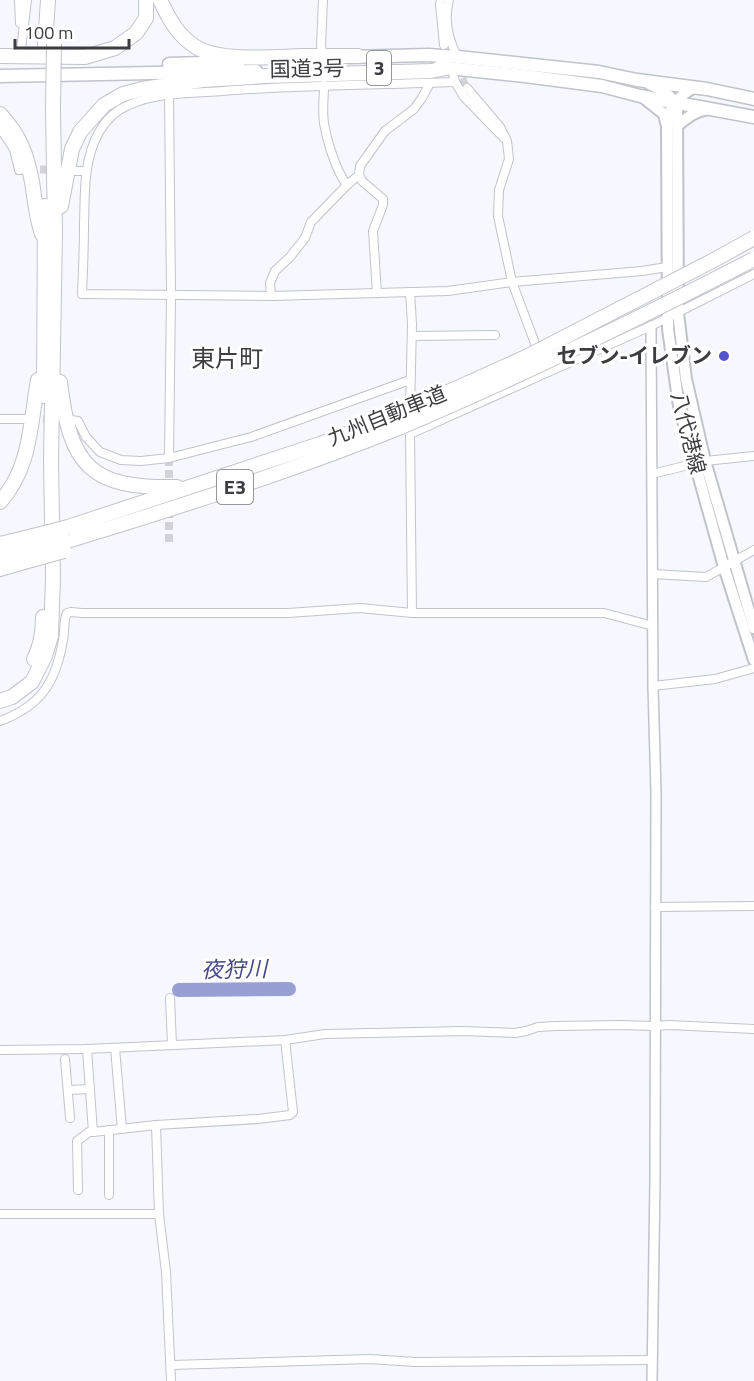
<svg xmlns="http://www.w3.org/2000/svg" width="754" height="1381" font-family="'Titillium Web','Noto Sans JP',sans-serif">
  <rect width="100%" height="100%" fill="#f7f8ff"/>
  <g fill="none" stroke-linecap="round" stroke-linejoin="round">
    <polyline stroke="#98a0d3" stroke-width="14" points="179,990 289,989"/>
    <g stroke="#d2d3d9" stroke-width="8" stroke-dasharray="8 4" stroke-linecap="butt">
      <polyline points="456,68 467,88"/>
      <polyline points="28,169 55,170"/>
      <polyline points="31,419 70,420"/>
      <polyline points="169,490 169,458"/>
      <polyline points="169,542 169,508"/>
    </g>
    <g stroke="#c1c3cb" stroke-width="10">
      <g id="minor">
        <polyline points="19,0 20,23"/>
        <polyline points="323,0 321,46 323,56"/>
        <polyline points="441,0 440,4 444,45"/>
        <path d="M 449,0 C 444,20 448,40 458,57"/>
        <polyline points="20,57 27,0"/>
        <polyline points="452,69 455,82 464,97 504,138"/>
        <path d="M 455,82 C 377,85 300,85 223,91 C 192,93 158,92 129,105 C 116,110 106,120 99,132 C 83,161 85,193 84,225 C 84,248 83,271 82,294 L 271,296 L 448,291 L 512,282 L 642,271 L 667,267"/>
        <path d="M 324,85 C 324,98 322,111 324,123 C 327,141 336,171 347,185"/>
        <polyline points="467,88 500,127 507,141 509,159 499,190 498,216 512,282 539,354"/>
        <polyline points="169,95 171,294 169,458"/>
        <polyline points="0,128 14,149 19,170 25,169"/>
        <polyline points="75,171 86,171"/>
        <polyline points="410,292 412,324 410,411"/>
        <polyline points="377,293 373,231 383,205 383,199 362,181 359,175 360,166 385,131 414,109 422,98 430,83"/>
        <polyline points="271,296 270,283 275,271 290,257 305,238 311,222 347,185 359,175"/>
        <polyline points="412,336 495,335"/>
        <polyline points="0,419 25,419"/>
        <polyline points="71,420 78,421 86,437 100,452 121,460 141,461 169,458 251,437 410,380"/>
        <polyline points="410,432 412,613"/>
        <polyline points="410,434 651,326 754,274"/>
        <polyline points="652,474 705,461 754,456"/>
        <polyline points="652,574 706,577 754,550"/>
        <polyline points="653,686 715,679 754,668"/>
        <path d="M 0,721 C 41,706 56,682 63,640 C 65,631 63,621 67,613 L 71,612 L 82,613 L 288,613 L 360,608 L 412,613 L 604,613 L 653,626"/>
        <polyline points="655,907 754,906"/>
        <polyline points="170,998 172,1045"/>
        <polyline points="115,1048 122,1129"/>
        <polyline points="87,1049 93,1132 156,1125 258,1119 290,1115 293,1112 285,1040"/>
        <polyline points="0,1050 87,1049 285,1040 325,1034 463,1031 515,1033 526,1031 538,1027 556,1026 620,1025 655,1026 669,1025 754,1029"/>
        <polyline points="65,1059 70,1118"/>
        <polyline points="68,1090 90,1089"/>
        <polyline points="156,1125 159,1214 166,1272 171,1381"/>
        <polyline points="78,1190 77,1141 89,1132 93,1132"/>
        <polyline points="109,1195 109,1130"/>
        <polyline points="0,1214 159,1214"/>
        <polyline points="171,1365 369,1359 416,1362 652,1360"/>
      </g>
    </g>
    <g stroke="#c1c3cb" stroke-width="12">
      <polyline id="tertiary" points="651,326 653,686 656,792 655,1180 652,1381"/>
    </g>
    <g stroke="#c1c3cb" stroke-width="14">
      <g id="secondary">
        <path d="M 649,84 C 665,91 672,94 677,111 L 678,313 L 686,379 L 705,461 L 754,628"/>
        <path d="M 695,87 C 677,97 669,105 667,126 L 668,329 L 679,406 L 724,567 L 754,660"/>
        <polyline points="644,98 664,114 666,123"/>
        <path d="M 678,125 C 688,117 695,111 708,109"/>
      </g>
    </g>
    <g stroke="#c1c3cb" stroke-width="15">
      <g id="trunk">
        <polyline points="349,57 428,55 458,57 599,72 637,80 707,89 754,99"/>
        <polyline points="169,64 239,62"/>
        <polyline points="439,67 525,76 602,86 640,96 754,117"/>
        <polyline points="0,76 256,71"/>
      </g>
    </g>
    <g stroke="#c1c3cb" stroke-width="16">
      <g id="motorway">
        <path d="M 160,0 C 169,19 178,36 196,47 C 220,62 274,57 302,56 C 321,56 340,56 358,56"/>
        <polyline points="45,45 48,0"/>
        <polyline points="0,56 85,57 115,48 136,33 146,18 146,0"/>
        <path d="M 0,114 C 20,135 27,155 32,182 C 35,200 36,217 42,234"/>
        <polyline points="61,206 72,149 80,132 104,105 123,94 142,89 203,80 266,76 431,71 446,68"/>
        <path d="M 60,382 C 70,466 90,489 177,487"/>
        <polyline points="44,396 45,206"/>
        <path d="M 0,502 C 31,468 30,424 38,380"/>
        <polyline points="68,527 320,444 397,415"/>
        <path d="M 67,541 C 179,507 292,471 401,427"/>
        <polyline points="0,544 25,538"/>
        <polyline points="0,556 23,551"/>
        <polyline points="0,569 24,562"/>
        <path d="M 34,659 C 41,646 43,630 43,617"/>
        <polyline points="0,701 12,697 32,682 45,656 51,636 53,578 51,461 55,233 53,109"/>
      </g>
    </g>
    <use href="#minor" stroke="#fff" stroke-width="8"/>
    <use href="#tertiary" stroke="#fff" stroke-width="9"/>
    <use href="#secondary" stroke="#fff" stroke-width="10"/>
    <use href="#trunk" stroke="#fff" stroke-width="12"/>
    <use href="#motorway" stroke="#fff" stroke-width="14"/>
    <g stroke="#c1c3cb" stroke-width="16" stroke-linecap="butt">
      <g id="motorway-bridge">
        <polyline points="53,109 54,44"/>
        <polyline points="397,415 526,357 714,260 754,238"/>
        <path d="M 401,427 C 521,376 638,319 754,259"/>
        <polyline points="25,538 68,527"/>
        <polyline points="23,551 67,541"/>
        <polyline points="24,562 64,551"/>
      </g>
    </g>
    <use href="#motorway-bridge" stroke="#fff" stroke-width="14"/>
  </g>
  <circle fill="#5354cb" stroke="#fff" stroke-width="2" cx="724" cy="356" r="6"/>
  <g text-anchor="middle" stroke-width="6" stroke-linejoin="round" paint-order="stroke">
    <g fill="#fff" stroke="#767779" stroke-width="1.5">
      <rect x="367" y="51" width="24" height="34" rx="4.5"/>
      <rect x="217" y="470" width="36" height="34" rx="4.5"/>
    </g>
    <g font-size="20" font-weight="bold" fill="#3c3d40">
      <text x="379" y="75">3</text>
      <text x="235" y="494">E3</text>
    </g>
    <g font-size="21" fill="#3c3d40" stroke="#fff">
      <text transform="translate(307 69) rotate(-1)" y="7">国道3号</text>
      <text transform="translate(387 416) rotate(-22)" y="7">九州自動車道</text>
      <text transform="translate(688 433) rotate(76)" y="7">八代港線</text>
    </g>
    <g font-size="21" font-weight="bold" fill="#3c3d40" stroke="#fff" text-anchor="end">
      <text x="712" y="363">セブン-イレブン</text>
    </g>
    <g font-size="22" font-style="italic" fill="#434888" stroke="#fff">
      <text transform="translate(234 969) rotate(-1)" y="8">夜狩川</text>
    </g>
    <g font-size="24" fill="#3c3d40" stroke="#fff">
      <text x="227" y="367">東片町</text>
    </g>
  </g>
  <path d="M15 39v9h114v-9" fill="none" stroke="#3c3d40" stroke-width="3"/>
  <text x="24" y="39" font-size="18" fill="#3c3d40" stroke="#ffffff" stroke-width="4.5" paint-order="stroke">100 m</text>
</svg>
